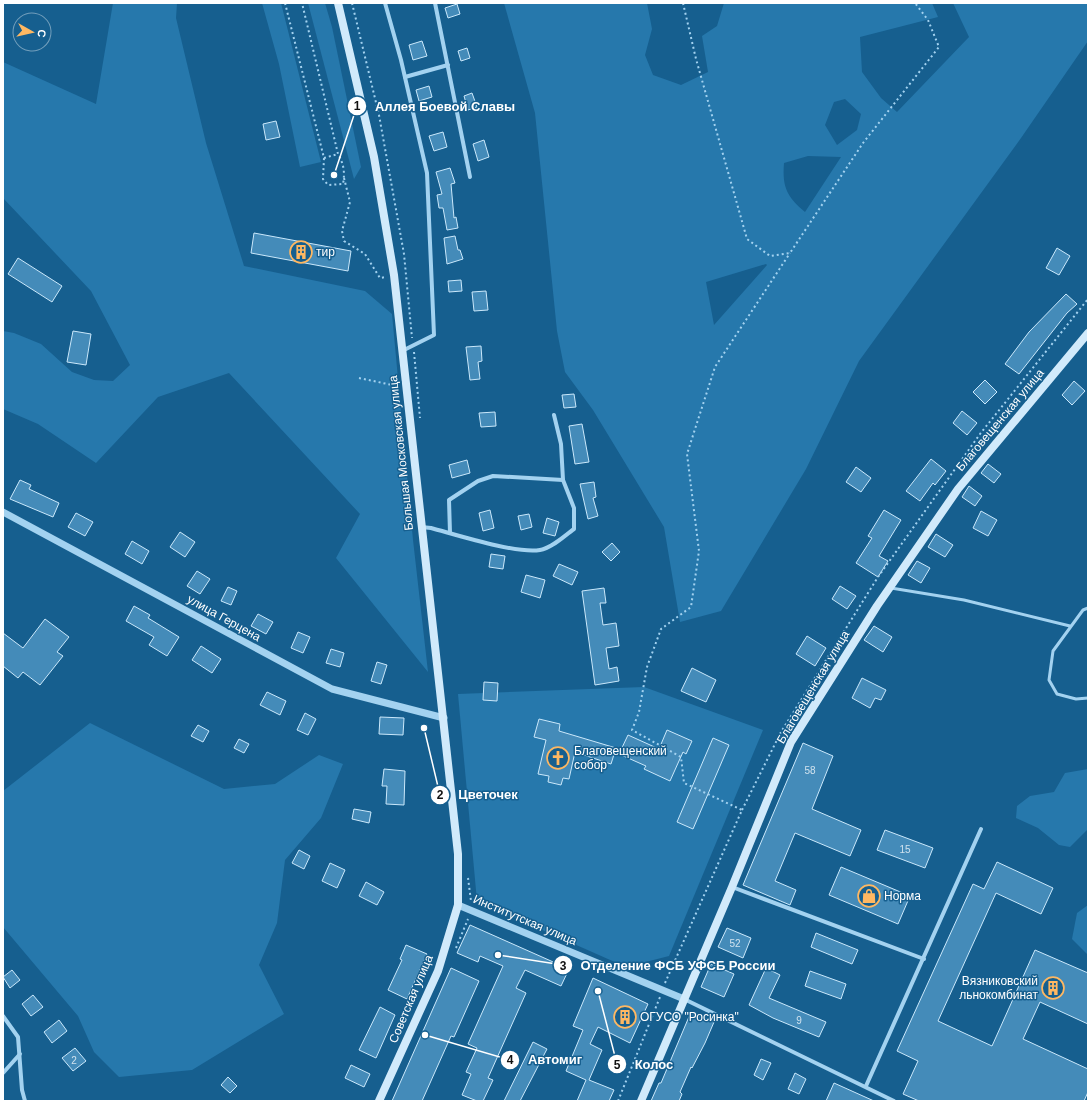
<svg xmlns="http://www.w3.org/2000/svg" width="1091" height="1104" font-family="Helvetica,sans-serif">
  <rect width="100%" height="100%" fill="#165f8f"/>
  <g fill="#2678ac" fill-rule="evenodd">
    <polygon points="113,3 177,3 176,18 206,143 244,266 365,291 392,314 413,540 428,672 336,558 360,514 229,373 158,397 96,463 38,424 3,409 3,331 14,333 41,344 72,372 94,380 113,381 130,365 91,291 3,198 3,62 96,104"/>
    <polygon points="262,3 281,3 321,162 300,167 279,64"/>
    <polygon points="308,3 325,3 332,27 361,167 354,179"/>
    <path d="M 504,3 L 647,3 L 652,29 L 645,55 L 653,75 L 681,85 L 708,72 L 702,36 L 717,26 L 724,3 L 932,3 L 938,17 L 860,37 L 862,72 L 881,98 L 897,112 L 969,37 L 953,3 L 1088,3 L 1088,41 L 1021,138 L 859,361 L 806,469 L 721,611 L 680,622 L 664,527 L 593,410 L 565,372 L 557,331 L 535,113 ZM 845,99 L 861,114 L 857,130 L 837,145 L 825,125 L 834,102 ZM 808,156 L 841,157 L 805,212 C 787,197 782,187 784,163 ZM 766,264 L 767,265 L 714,325 L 706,282 Z"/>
    <polygon points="644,687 763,730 669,956 626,967 477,901 458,694"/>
    <polygon points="90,723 224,789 275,784 319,755 343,764 321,818 285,860 277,923 259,965 284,1014 192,1070 119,1077 94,1052 78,1016 3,927 3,791"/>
    <polygon points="1088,769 1088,829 1070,847 1059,845 1038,828 1016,818 1017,806 1030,796 1054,792 1065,773"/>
    <polygon points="1088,905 1088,955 1072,939 1077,913"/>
  </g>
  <g fill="#448bb9" stroke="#cae8fb">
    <polygon points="457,4 460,14 448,18 445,8"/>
    <polygon points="422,41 427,56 413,60 409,45"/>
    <polygon points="467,48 470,58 461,61 458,51"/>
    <polygon points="429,86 432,97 419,101 416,90"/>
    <polygon points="472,93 477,107 468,110 464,96"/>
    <polygon points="276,121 280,137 266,140 263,124"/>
    <polygon points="443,132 447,147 434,151 429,136"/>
    <polygon points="484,140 489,157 478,161 473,144"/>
    <polygon points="450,168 455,183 451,184 454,218 456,217 458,228 447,230 443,208 439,208 437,195 442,194 436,172"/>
    <polygon points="254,233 351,251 348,271 251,253"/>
    <polygon points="455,236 458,250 460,250 463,259 447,264 444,238"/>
    <polygon points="1057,248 1070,256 1059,275 1046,268"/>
    <polygon points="18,258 62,286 52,302 8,274"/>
    <polygon points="461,280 462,291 449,292 448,281"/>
    <polygon points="486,291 488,310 474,311 472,292"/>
    <polygon points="1066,294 1077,304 1067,313 1019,374 1005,364 1029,332"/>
    <polygon points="73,331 91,334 86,365 67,362"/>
    <polygon points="481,346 482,361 478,362 480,379 470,380 466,347"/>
    <polygon points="985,380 997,392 985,404 973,392"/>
    <polygon points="1074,381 1085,391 1072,405 1062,395"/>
    <polygon points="574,394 576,407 564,408 562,395"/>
    <polygon points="962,411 977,423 967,435 953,423"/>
    <polygon points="495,412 496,426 481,427 479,413"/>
    <polygon points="582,424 589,462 575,464 569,426"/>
    <polygon points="931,459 946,471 935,485 933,483 920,501 906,491"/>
    <polygon points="467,460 470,473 452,478 449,465"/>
    <polygon points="988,464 1001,474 994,483 981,473"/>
    <polygon points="856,467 871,478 861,492 846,482"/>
    <polygon points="20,480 31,485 29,489 59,503 53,517 10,499"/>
    <polygon points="594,482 596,497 593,498 598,516 588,519 580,484"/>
    <polygon points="969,486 982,496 975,506 962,497"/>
    <polygon points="490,510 494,528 483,531 479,513"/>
    <polygon points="884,510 901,520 879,556 888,561 878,577 856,563 872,538 868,536"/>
    <polygon points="981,511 997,520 988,536 973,528"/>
    <polygon points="76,513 93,522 85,536 68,527"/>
    <polygon points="529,514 532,527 521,530 518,516"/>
    <polygon points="547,518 559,522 555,536 543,533"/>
    <polygon points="180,532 195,542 185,557 170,547"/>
    <polygon points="936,534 953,545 945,557 928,547"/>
    <polygon points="132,541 149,551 142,564 125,554"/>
    <polygon points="612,543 620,552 611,561 602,552"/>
    <polygon points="491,554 505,556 503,569 489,567"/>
    <polygon points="917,561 930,568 921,583 908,575"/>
    <polygon points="559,564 578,572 572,585 553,576"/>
    <polygon points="197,571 210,579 200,594 187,586"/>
    <polygon points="526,575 545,580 540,598 521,592"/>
    <polygon points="840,586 856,596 847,609 832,599"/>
    <polygon points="228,587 237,591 231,605 221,601"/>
    <polygon points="604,588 606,603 600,603 603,625 616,623 619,646 606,648 609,669 617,667 619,681 595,685 582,591"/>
    <polygon points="134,606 150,615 148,618 179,637 167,656 149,645 154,637 126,621"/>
    <polygon points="258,614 273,622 266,634 251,626"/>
    <polygon points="45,619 69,637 57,652 63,656 40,685 23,672 18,678 3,666 3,633 23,648"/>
    <polygon points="874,626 892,637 883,652 864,640"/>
    <polygon points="298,632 310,637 303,653 291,648"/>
    <polygon points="807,636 826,648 815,666 796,654"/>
    <polygon points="201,646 221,659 212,673 192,660"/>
    <polygon points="331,649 344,653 340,667 326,663"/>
    <polygon points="377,662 387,665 381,684 371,681"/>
    <polygon points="692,668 716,680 706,702 681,691"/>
    <polygon points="862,678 886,690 881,700 875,698 870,708 852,698"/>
    <polygon points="484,682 498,683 497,701 483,700"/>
    <polygon points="267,692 286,701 280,715 260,705"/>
    <polygon points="305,713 316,719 308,735 297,730"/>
    <polygon points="380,717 404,718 403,735 379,734"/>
    <polygon points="539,719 560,724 559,731 616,748 611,764 575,752 569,779 563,778 561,785 548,782 549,776 538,774 546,740 534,737"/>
    <polygon points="198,725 209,731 203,742 191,736"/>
    <polygon points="667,730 692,741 686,754 683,752 670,781 644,769 646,766 619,754 628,735 659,749"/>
    <polygon points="713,738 729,745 693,829 677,822"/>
    <polygon points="239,739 249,744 244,753 234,748"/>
    <polygon points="803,743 833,756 812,809 861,830 850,856 795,833 775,881 796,890 790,905 743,885"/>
    <polygon points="384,769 405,771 404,805 386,804 387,786 382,786"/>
    <polygon points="354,809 371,812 369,823 352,819"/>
    <polygon points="885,830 933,848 925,868 877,850"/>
    <polygon points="299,850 310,856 304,869 292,863"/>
    <polygon points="997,862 1053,888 1041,914 996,893 938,1021 992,1046 1035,950 1088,973 1088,1024 1040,1002 1023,1039 1088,1069 1088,1092 1084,1101 919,1101 903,1094 918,1061 897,1051 973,884 984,889"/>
    <polygon points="330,863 345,870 337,888 322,881"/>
    <polygon points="841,867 910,896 898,924 829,895"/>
    <polygon points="366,882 384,892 377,905 359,896"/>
    <polygon points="470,925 569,969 561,986 525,970 516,988 526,993 488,1078 493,1080 483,1101 477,1101 462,1095 471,1074 466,1072 477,1048 468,1044 503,966 480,956 478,962 457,953"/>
    <polygon points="727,928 751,938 743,958 718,947"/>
    <polygon points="816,933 858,950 852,964 811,947"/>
    <polygon points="406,945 427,954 407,999 388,990 402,960 400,959"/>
    <polygon points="711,964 734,974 724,997 701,987"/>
    <polygon points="451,968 479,981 454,1037 451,1036 422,1101 392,1101"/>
    <polygon points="766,968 780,975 769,998 826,1022 819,1037 773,1018 749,1005"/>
    <polygon points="12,970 20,980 10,988 3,977"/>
    <polygon points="810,971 846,984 841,999 805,986"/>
    <polygon points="593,978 648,1004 630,1043 598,1027 590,1044 602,1050 589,1080 614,1090 609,1101 577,1101 586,1080 566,1071 583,1030 573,1026"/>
    <polygon points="33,995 43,1007 31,1016 22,1004"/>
    <polygon points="380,1007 395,1015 376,1058 359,1050"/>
    <polygon points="691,1012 714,1022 705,1043 692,1068 691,1067 680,1092 682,1094 679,1101 651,1101 659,1083 661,1083"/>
    <polygon points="59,1020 67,1031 52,1043 44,1032"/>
    <polygon points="533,1042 547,1049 520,1101 504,1101"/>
    <polygon points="75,1048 86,1061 73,1071 62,1058"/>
    <polygon points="761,1059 771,1063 763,1080 754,1075"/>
    <polygon points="351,1065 370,1074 364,1087 345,1078"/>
    <polygon points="795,1073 806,1079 799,1094 788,1089"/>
    <polygon points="228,1077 237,1086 230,1093 221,1085"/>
    <polygon points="834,1083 874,1101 826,1101"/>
  </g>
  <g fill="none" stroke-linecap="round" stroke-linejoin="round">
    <g stroke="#a3d2f0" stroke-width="2" stroke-dasharray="2 3" stroke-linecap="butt">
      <path d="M 285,3 L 324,158 L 323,179 L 328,185 L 343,184 C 345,173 344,164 338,154 L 302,3"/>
      <polyline points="352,3 379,115 404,254 412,338"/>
      <polyline points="683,3 696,59 747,239 770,256 790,253 863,143 939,47 928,20 915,3"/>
      <polyline points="324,158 338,154"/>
      <polyline points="344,178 350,202 342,231 344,241 365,254 380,278 386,277"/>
      <polyline points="414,352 420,418"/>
      <polyline points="359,378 397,386"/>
      <polyline points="742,810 781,732 878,577 980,434 1088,299"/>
      <polyline points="468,878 471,901"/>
      <polyline points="456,948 468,919"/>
      <polyline points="665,983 742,810 684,783 681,757 632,730 639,712 647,667 661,629 691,607 699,551 687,454 715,367 790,253"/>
      <polyline points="618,1101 660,997"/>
    </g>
    <g stroke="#a3d2f0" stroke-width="3">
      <polyline points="891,588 964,600 1070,626"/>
      <polyline points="1088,608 1083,610 1053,651 1049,680 1057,694 1076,699 1088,698"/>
    </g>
    <g stroke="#a3d2f0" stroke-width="4">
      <polyline points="385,3 401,60 427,173 434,335 402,351"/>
      <polyline points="435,3 470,177"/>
      <polyline points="405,77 448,65"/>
      <path d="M 421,527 L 431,528 C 457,535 516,554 540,550 C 552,548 564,536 574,529 L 574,508 L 563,480 L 561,444 L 554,415"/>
      <polyline points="450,533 449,500 478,481 493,476 563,480"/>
      <polyline points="732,887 924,959"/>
      <polyline points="684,999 894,1101"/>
      <polyline points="3,1016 18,1037 22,1090 25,1101"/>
      <polyline points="3,1073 20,1054"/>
      <polyline points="866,1086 981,829"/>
    </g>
    <g stroke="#a3d2f0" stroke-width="7">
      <polyline points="3,512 332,689 444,718"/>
      <polyline points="458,905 684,999"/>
    </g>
    <g stroke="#d1eafb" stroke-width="8">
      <polyline points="338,3 374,157 394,275 458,854 458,905 438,971 379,1101"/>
      <polyline points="641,1101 732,887 791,742 877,606 958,489 1088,333"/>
    </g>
  </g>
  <defs>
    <g id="building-ring" transform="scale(1.15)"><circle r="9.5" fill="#165f8f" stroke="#ffb862" stroke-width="1.5"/><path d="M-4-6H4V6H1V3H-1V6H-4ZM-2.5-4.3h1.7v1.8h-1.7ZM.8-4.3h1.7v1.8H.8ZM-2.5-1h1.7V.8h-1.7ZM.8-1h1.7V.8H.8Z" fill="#ffb862"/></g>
    <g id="church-ring" transform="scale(1.15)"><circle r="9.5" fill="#165f8f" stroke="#ffb862" stroke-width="1.5"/><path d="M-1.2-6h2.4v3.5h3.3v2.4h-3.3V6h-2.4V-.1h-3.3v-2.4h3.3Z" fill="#ffb862"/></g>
    <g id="shop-ring" transform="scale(1.15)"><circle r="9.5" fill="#165f8f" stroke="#ffb862" stroke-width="1.5"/><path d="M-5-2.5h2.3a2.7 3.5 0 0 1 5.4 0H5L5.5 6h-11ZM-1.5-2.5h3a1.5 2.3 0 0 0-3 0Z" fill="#ffb862"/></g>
  </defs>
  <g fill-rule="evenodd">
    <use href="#building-ring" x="301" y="252"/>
    <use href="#church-ring" x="558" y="758"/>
    <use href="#shop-ring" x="869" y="896"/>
    <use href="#building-ring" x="1053" y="988"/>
    <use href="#building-ring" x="625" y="1017"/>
  </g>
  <g text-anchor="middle" stroke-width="3" stroke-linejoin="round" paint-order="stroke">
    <g font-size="10" fill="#d0e2ee">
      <text x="810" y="774">58</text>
      <text x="905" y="853">15</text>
      <text x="735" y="947">52</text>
      <text x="799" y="1024">9</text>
      <text x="74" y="1064">2</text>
    </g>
    <g font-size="12" fill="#fff" stroke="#165f8f" text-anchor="start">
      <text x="316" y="256">тир</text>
      <text x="574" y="755">Благовещенский<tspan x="574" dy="14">собор</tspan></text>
      <text x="884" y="900">Норма</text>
      <text x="1038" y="985" text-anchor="end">Вязниковский<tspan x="1038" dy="14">льнокомбинат</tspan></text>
      <text x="640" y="1021">ОГУСО "Росинка"</text>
    </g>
    <g font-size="12" fill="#fff" stroke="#165f8f">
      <text transform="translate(1000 420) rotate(-50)" y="4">Благовещенская улица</text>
      <text transform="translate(401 453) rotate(-96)" y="4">Большая Московская улица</text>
      <text transform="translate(224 618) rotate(29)" y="4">улица Герцена</text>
      <text transform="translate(813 687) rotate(-59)" y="4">Благовещенская улица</text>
      <text transform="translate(525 920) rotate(23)" y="4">Институтская улица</text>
      <text transform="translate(411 999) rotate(-67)" y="4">Советская улица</text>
    </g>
  </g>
  <path fill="none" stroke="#fff" stroke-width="1.5" d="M334 175L357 106M424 728L440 795M498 955L563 965M425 1035L510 1060M598 991L617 1064"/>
  <g fill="#fff" stroke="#165f8f" stroke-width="1.5">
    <circle cx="334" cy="175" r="4"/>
    <circle cx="424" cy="728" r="4"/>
    <circle cx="498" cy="955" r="4"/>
    <circle cx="425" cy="1035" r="4"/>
    <circle cx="598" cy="991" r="4"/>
    <circle cx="357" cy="106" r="10"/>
    <circle cx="440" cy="795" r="10"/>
    <circle cx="563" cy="965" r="10"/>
    <circle cx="510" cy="1060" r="10"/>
    <circle cx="617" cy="1064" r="10"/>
  </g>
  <g font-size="12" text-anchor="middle" font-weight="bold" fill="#111">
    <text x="357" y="110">1</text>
    <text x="440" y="799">2</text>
    <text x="563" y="970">3</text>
    <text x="510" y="1064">4</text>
    <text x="617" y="1069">5</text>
  </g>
  <g font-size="13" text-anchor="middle" font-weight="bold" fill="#fff" stroke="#165f8f" stroke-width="3" stroke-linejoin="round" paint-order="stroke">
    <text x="445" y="111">Аллея Боевой Славы</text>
    <text x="488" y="799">Цветочек</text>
    <text x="678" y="970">Отделение ФСБ УФСБ России</text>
    <text x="555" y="1064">Автомиг</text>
    <text x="654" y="1069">Колос</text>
  </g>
  <rect width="1091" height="1104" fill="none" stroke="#ffffff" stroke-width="8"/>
  <g transform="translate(32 32) rotate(98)"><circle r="19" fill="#165f8f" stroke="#739fbc"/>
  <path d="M0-3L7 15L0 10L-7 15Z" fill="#ffb862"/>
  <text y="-6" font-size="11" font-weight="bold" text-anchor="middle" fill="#ffffff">С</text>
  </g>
</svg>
